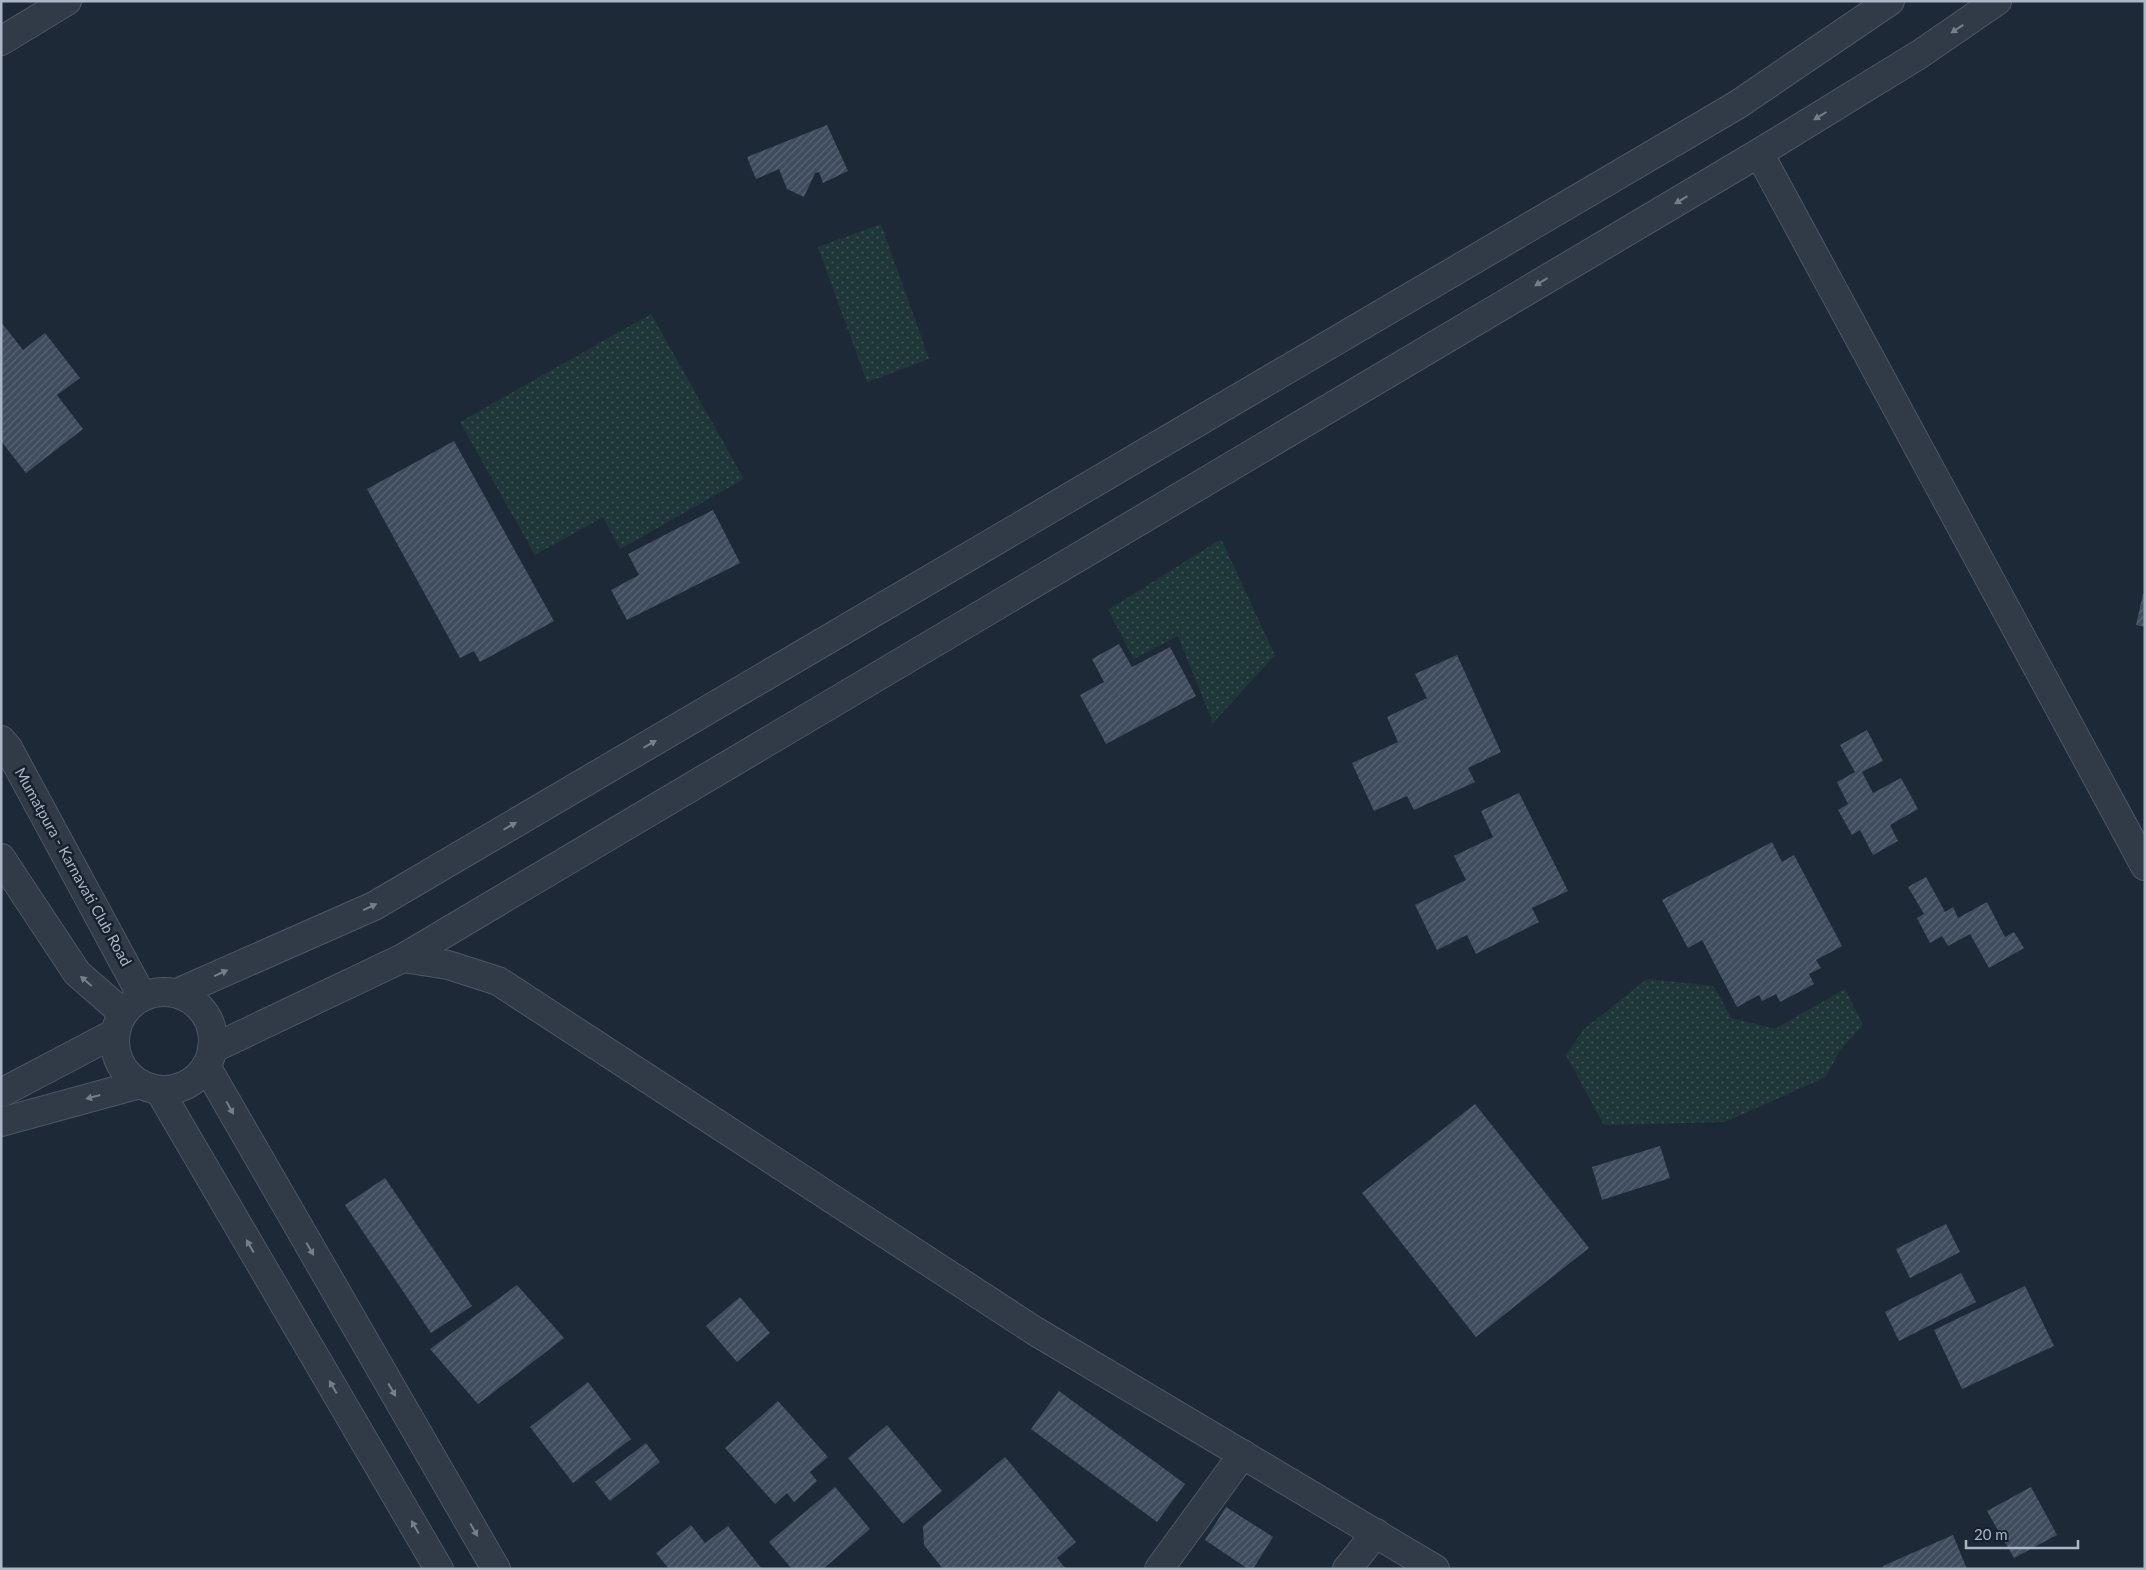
<svg xmlns="http://www.w3.org/2000/svg" width="2146" height="1570" font-family="Lato,sans-serif">
  <defs>
    <pattern id="green-dots" width="8" height="8" patternUnits="userSpaceOnUse" patternTransform="scale(1.25)"><rect width="8" height="8" fill="#203739"/><path d="M2 2h.1M6 6h.1" fill="none" stroke="#3e5254" stroke-width="1.8" stroke-linecap="round"/></pattern>
    <pattern id="building-hatch" width="6" height="6" patternUnits="userSpaceOnUse" patternTransform="scale(1.25)"><rect width="6" height="6" fill="#3e4c5e"/><path d="M-1 1l2-2M0 6l6-6M5 7l2-2" fill="none" stroke="#576474"/></pattern>
  </defs>
  <rect width="100%" height="100%" fill="#1e2938"/>
  <g fill="url(#green-dots)">
    <polygon points="881,224 929,359 867,382 818,247"/>
    <polygon points="651,314 744,479 620,549 603,517 535,555 460,422"/>
    <polygon points="1221,539 1275,655 1213,723 1178,636 1134,659 1108,610"/>
    <polygon points="1647,979 1714,986 1731,1018 1775,1029 1845,989 1863,1025 1840,1050 1826,1077 1725,1122 1604,1125 1566,1055 1584,1029"/>
  </g>
  <g fill="url(#building-hatch)">
    <polygon points="827,125 848,171 823,183 819,172 815,173 804,197 787,189 779,169 756,179 747,157"/>
    <polygon points="1,322 23,350 45,333 80,378 57,395 83,429 26,473 1,441"/>
    <polygon points="454,441 554,621 480,662 474,651 460,658 367,489"/>
    <polygon points="713,510 740,563 627,620 611,590 639,575 628,554"/>
    <polygon points="2143,594 2145,594 2145,627 2136,625"/>
    <polygon points="1119,644 1132,667 1170,647 1196,696 1106,744 1080,695 1104,682 1092,659"/>
    <polygon points="1457,655 1501,752 1468,768 1475,782 1414,810 1407,796 1374,811 1352,763 1398,742 1387,717 1427,698 1415,674"/>
    <polygon points="1867,730 1883,761 1862,772 1873,793 1901,778 1918,809 1890,825 1898,841 1873,855 1860,830 1852,835 1838,810 1848,804 1837,782 1855,772 1840,745"/>
    <polygon points="1519,793 1568,891 1532,908 1539,922 1476,954 1467,935 1437,950 1415,905 1466,880 1454,856 1493,837 1481,811"/>
    <polygon points="1772,842 1782,862 1794,855 1842,946 1816,960 1821,968 1809,974 1814,984 1780,1002 1776,994 1762,1001 1759,995 1737,1007 1702,940 1688,948 1662,900"/>
    <polygon points="1926,877 1945,912 1953,907 1958,918 1987,902 2005,937 2014,932 2024,948 1989,968 1970,934 1948,946 1942,936 1930,943 1917,918 1924,914 1908,887"/>
    <polygon points="1475,1104 1589,1248 1476,1337 1362,1193"/>
    <polygon points="1660,1146 1670,1178 1602,1200 1592,1167"/>
    <polygon points="385,1178 472,1306 431,1333 345,1205"/>
    <polygon points="1946,1224 1960,1252 1910,1278 1896,1249"/>
    <polygon points="1961,1273 1976,1302 1899,1341 1885,1312"/>
    <polygon points="517,1285 564,1338 478,1404 430,1349"/>
    <polygon points="2025,1286 2054,1346 1962,1389 1934,1330"/>
    <polygon points="740,1297 770,1333 737,1362 706,1326"/>
    <polygon points="588,1382 631,1439 573,1483 530,1427"/>
    <polygon points="1059,1391 1185,1484 1157,1522 1031,1429"/>
    <polygon points="778,1401 828,1457 810,1472 817,1481 794,1502 787,1493 775,1504 725,1448"/>
    <polygon points="887,1425 942,1491 903,1524 848,1458"/>
    <polygon points="646,1443 660,1462 610,1501 595,1482"/>
    <polygon points="1005,1457 1076,1542 1057,1558 1066,1569 943,1569 924,1545 923,1526"/>
    <polygon points="835,1487 870,1529 823,1569 792,1569 769,1542"/>
    <polygon points="2031,1487 2057,1535 2014,1558 1987,1511"/>
    <polygon points="1226,1507 1273,1537 1253,1569 1248,1569 1205,1540"/>
    <polygon points="691,1525 705,1543 728,1526 762,1569 669,1569 656,1553"/>
    <polygon points="1953,1535 1967,1569 1884,1569 1883,1566"/>
  </g>
  <g fill="none" stroke-linecap="round" stroke-linejoin="round">
    <g stroke="#4c5664" stroke-width="30">
      <g id="minor">
        <polyline points="1,41 67,1"/>
        <polyline points="1759,153 2145,866"/>
        <polyline points="1,740 8,748 142,996"/>
        <polyline points="1,858 77,973 123,1013"/>
        <polyline points="403,958 448,965 498,981 1035,1331 1435,1569"/>
        <circle cx="164" cy="1041" r="49"/>
        <polyline points="177,993 374,906 1737,105 1890,1"/>
        <polyline points="212,1049 403,958 1759,153 1920,54 1997,1"/>
        <polyline points="206,1066 496,1569"/>
        <polyline points="159,1090 439,1569"/>
        <polyline points="1,1093 115,1033"/>
        <polyline points="1,1122 140,1084"/>
        <polyline points="1159,1569 1243,1454"/>
        <polyline points="1347,1569 1376,1533"/>
      </g>
    </g>
    <use href="#minor" stroke="#313b48" stroke-width="28"/>
  </g>
  <defs><path id="oneway-solid" d="M-6-.8H1V-3.2L6.5 0L1 3.2V.8H-6Z" transform="scale(1.25)"/></defs>
  <g fill="#747f8d">
    <use href="#oneway-solid" transform="translate(1957 29) rotate(146)"/>
    <use href="#oneway-solid" transform="translate(1820 116) rotate(148)"/>
    <use href="#oneway-solid" transform="translate(1681 200) rotate(149)"/>
    <use href="#oneway-solid" transform="translate(1541 282) rotate(149)"/>
    <use href="#oneway-solid" transform="translate(650 744) rotate(-30)"/>
    <use href="#oneway-solid" transform="translate(510 826) rotate(-30)"/>
    <use href="#oneway-solid" transform="translate(370 907) rotate(-25)"/>
    <use href="#oneway-solid" transform="translate(221 973) rotate(-24)"/>
    <use href="#oneway-solid" transform="translate(86 981) rotate(-139)"/>
    <use href="#oneway-solid" transform="translate(93 1097) rotate(165)"/>
    <use href="#oneway-solid" transform="translate(230 1108) rotate(61)"/>
    <use href="#oneway-solid" transform="translate(250 1246) rotate(-120)"/>
    <use href="#oneway-solid" transform="translate(310 1249) rotate(60)"/>
    <use href="#oneway-solid" transform="translate(333 1387) rotate(-120)"/>
    <use href="#oneway-solid" transform="translate(392 1390) rotate(60)"/>
    <use href="#oneway-solid" transform="translate(415 1527) rotate(-120)"/>
    <use href="#oneway-solid" transform="translate(474 1530) rotate(60)"/>
  </g>
  <g text-anchor="middle" stroke-width="5" stroke-linejoin="round" paint-order="stroke">
    <g font-size="15" fill="#abb6c6" stroke="#17202d">
      <text transform="translate(73 867) rotate(61)" y="5">Mumatpura - Karnavati Club Road</text>
    </g>
  </g>
  <rect width="2146" height="1570" fill="none" stroke="#abb6c6" stroke-width="5"/>
  <path d="M1966 1540v8h112v-8" fill="none" stroke="#abb6c6" stroke-width="2.5"/>
  <text x="1974" y="1540" font-size="15" fill="#abb6c6" stroke="#17202d" stroke-width="4" paint-order="stroke">20 m</text>
</svg>
